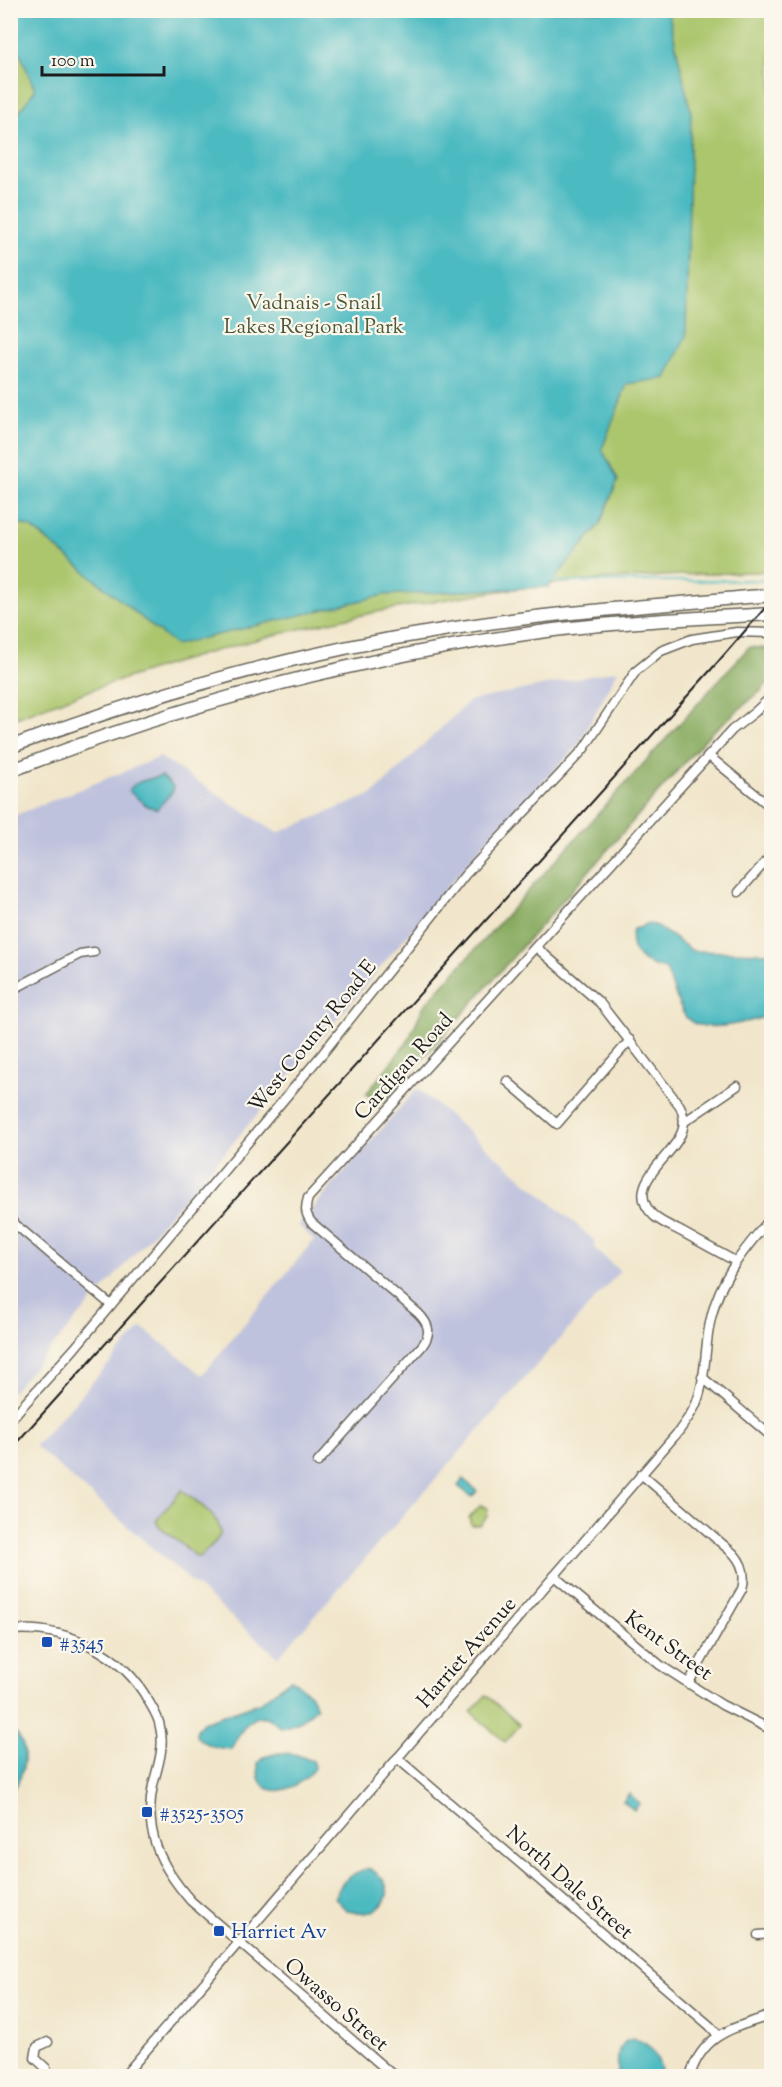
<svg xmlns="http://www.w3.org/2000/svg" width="782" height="2087" font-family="'Sorts Mill Goudy',serif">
  <rect width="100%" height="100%" fill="#fbf7ec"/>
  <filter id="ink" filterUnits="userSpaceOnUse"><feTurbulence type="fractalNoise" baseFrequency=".0167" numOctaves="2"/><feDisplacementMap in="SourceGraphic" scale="12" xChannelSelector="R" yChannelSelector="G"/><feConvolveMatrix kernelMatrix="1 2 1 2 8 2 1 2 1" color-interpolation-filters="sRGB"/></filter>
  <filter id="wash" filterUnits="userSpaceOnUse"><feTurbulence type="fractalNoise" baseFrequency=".008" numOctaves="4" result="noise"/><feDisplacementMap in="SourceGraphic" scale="24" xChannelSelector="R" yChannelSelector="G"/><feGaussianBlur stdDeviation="1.35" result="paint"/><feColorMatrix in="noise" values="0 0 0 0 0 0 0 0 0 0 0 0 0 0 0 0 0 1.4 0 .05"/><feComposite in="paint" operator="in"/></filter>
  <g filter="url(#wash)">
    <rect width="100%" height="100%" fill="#f1e6cb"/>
    <g fill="#bfc2dd">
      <polygon points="618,670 578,746 492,834 234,1142 11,1393 11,817 160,757 277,833 373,794 469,701"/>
      <polygon points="417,1088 594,1240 595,1249 620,1271 278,1657 35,1446 142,1327 202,1375 314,1240 298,1225"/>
    </g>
    <g fill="#abc66d" stroke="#647144" stroke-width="1.5">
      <path d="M 11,11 L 771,11 L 771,571 C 699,575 626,576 554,584 C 368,606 185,651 11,720 Z"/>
      <path d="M 182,1490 C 192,1498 225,1520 220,1535 C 217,1542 206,1550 201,1556 L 197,1557 L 158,1525 L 156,1521 Z"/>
      <polygon points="481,1505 488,1509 487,1517 480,1525 471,1525 469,1518"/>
      <polygon points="486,1695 520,1725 505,1742 471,1712"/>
    </g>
    <polygon fill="#88ab60" stroke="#52643e" stroke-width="1.5" points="749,647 771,649 771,679 761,691 710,734 383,1104 366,1094 408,1041 423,1007"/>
    <g fill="#4bbac1" stroke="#346b6e" stroke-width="1.5">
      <polygon points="11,10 668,11 691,112 686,336 666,378 627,384 602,449 618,480 600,524 548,587 384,595 175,645 32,528 11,521 11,123 35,90 11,31"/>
      <path d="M 162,776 L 173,786 L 173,791 L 157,809 L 147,806 L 129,791 C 134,780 151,779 162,776 Z"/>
      <path d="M 646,924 L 655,925 L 693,951 L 771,953 L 771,1015 C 752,1021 701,1036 686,1017 C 680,1010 670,980 666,969 C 644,965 626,954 633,929 L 639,928 Z"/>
      <polygon points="463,1479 477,1491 472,1497 458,1486"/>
      <path d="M 291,1679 L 310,1694 L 317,1707 L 299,1722 L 282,1728 C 277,1724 271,1719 265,1717 C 248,1713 238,1737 231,1749 C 217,1748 206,1746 196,1736 L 197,1729 L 203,1722 L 259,1703 Z"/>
      <path d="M 11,1730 C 33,1744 24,1776 11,1794 Z"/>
      <path d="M 279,1753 L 295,1754 L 313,1761 L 314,1768 C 305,1784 269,1804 259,1778 C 258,1774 258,1767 258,1763 L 264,1757 Z"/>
      <polygon points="629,1794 640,1803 634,1810 623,1801"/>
      <path d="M 370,1869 C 404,1887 383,1922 349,1911 C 344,1909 339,1902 335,1898 C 340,1881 353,1871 370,1869 Z"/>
      <path d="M 634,2039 C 651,2042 660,2060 662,2076 L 618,2076 C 618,2060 614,2041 634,2039 Z"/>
    </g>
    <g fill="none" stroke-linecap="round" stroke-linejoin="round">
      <polyline stroke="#4bbac1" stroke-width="2" points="553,579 557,582 772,580"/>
    </g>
  </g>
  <g filter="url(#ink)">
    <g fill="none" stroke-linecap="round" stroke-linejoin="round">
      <g stroke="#676359" stroke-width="11">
        <g id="minor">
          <polyline points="709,756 772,808"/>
          <polyline points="739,892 772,854"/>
          <path d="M 536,947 L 600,1003 L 680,1106 C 683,1113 685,1120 683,1128 C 677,1156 620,1184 654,1216 C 662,1223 673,1227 682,1232 C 700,1242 718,1252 735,1261"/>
          <polyline points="10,991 80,954 94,952"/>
          <polyline points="507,1081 557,1124 630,1040"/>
          <polyline points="684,1122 737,1086"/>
          <polyline points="10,1220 111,1305"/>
          <polyline points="702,1377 772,1437"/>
          <polyline points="10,1420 74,1349 323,1053 465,875 583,750 636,671 661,651 692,639 737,632 772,633"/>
          <path d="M 318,1462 L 422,1346 C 432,1333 429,1324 418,1313 L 311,1222 C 305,1213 305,1208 308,1198 L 732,730 L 755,712 L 772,696"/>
          <path d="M 641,1474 L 734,1554 C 743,1564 746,1575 742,1589 L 688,1684"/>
          <polyline points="554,1576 660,1665 722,1705 772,1730"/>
          <path d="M 10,1630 C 65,1625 123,1653 149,1702 C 153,1709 159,1718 160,1727 C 165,1746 158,1766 153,1785 C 143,1832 161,1867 191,1901 L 394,2076"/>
          <polyline points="397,1758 710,2026 718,2035"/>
          <polyline points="758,1935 772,1934"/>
          <polyline points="45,2076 46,2068 35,2058 37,2047 48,2042"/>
          <path d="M 124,2076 L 679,1431 C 685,1422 692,1414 696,1404 C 707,1377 704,1346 711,1318 C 720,1278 745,1248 772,1217"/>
          <path d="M 690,2076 C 703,2033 734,2028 772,2015"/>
        </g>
      </g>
      <g stroke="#676359" stroke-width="15">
        <g id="highway">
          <path d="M 10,747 C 151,694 294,653 443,630 C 551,612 662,605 772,595"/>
          <path d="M 10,771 C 186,702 367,655 554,630 C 626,621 699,618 772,614"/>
        </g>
      </g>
      <use href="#minor" stroke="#fff" stroke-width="8"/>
      <use href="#highway" stroke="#fff" stroke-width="12"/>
      <polyline stroke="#1c1c1c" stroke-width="2" points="10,1450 717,663 772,600"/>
    </g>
  </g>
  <g fill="#1a4fb4" stroke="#fbf7ec" stroke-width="2">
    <rect x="41" y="1636" width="12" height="12" rx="3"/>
    <rect x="141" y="1806" width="12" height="12" rx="3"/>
    <rect x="213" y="1925" width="12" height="12" rx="3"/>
  </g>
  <g text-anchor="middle" stroke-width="4.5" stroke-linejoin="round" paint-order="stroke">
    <g font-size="21" fill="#4e5838" stroke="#fbf7ec">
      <text x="314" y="309">Vadnais - Snail<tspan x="314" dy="24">Lakes Regional Park</tspan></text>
    </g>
    <g font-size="21" fill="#1c1c1c" stroke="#fbf7ec">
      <text transform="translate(312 1036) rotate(-51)" y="7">West County Road E</text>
      <text transform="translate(403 1066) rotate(-48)" y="7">Cardigan Road</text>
      <text transform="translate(669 1645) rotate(36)" y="7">Kent Street</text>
      <text transform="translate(466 1652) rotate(-49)" y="7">Harriet Avenue</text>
      <text transform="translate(570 1882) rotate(41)" y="7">North Dale Street</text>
      <text transform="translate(337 2004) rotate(41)" y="7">Owasso Street</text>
    </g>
    <g font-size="21" fill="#164399" stroke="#fbf7ec" text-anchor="start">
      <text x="59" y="1649">#3545</text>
      <text x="159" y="1819">#3525-3505</text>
      <text x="231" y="1938">Harriet Av</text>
    </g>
  </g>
  <rect width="782" height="2087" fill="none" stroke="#fbf7ec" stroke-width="36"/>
  <path d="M42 66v9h122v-9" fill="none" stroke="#1c1c1c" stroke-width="3"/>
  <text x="51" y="66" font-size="18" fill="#1c1c1c" stroke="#fbf7ec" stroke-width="4.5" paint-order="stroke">100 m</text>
</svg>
